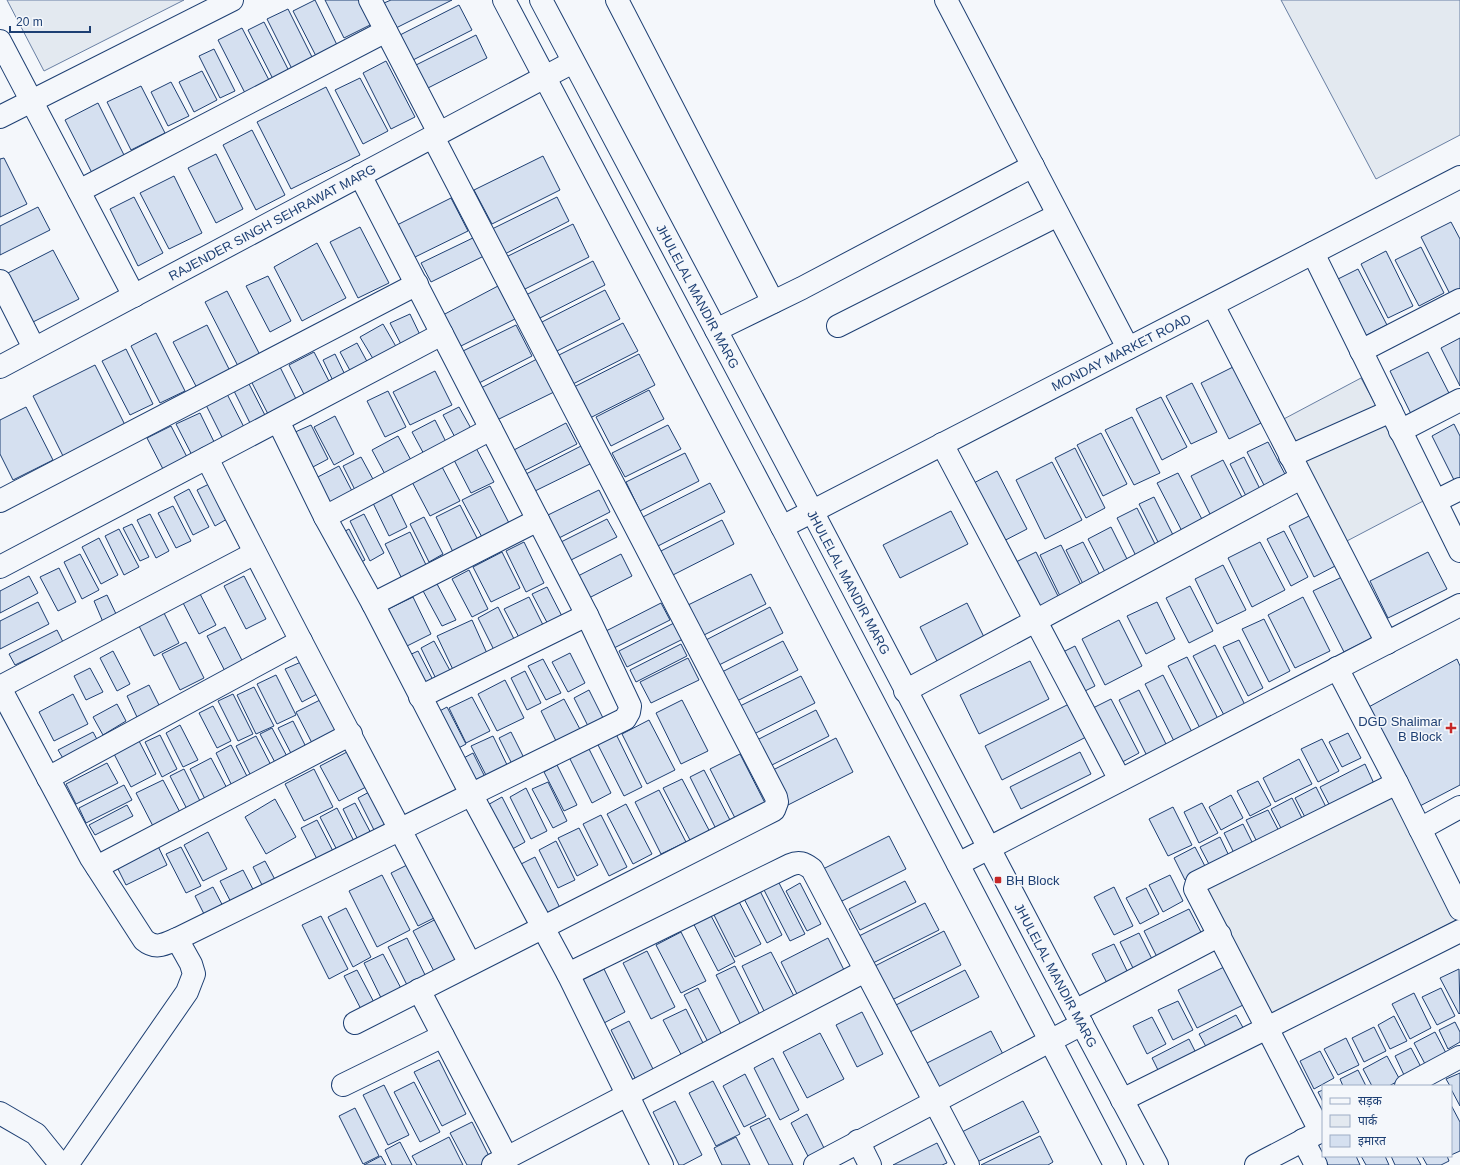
<svg xmlns="http://www.w3.org/2000/svg" width="1460" height="1165" font-family="Helvetica,'Noto Sans Devanagari',sans-serif">
  <rect width="100%" height="100%" fill="#f4f7fb"/>
  <g fill="#e3e9f0" stroke="#687fa3">
    <polygon points="7,0 184,0 44,71"/>
    <polygon points="1281,0 1460,0 1460,135 1376,179"/>
    <polygon points="1361,378 1427,499 1345,542 1280,421"/>
    <polygon points="1392,795 1456,920 1269,1015 1205,890"/>
  </g>
  <g fill="#d5e0f0" stroke="#1d3f73">
    <polygon points="315,0 338,47 317,58 293,11"/>
    <polygon points="325,0 360,0 372,24 344,38"/>
    <polygon points="391,0 452,0 396,28 384,3"/>
    <polygon points="459,5 472,30 413,60 400,35"/>
    <polygon points="288,9 314,61 293,71 267,19"/>
    <polygon points="264,22 290,73 274,81 248,30"/>
    <polygon points="242,28 270,82 246,95 218,40"/>
    <polygon points="476,35 487,58 426,89 414,66"/>
    <polygon points="214,49 235,91 220,98 199,56"/>
    <polygon points="386,61 415,117 391,129 363,73"/>
    <polygon points="202,71 217,100 194,112 179,82"/>
    <polygon points="360,78 388,131 363,144 335,90"/>
    <polygon points="171,82 189,116 168,126 151,92"/>
    <polygon points="141,86 165,133 131,150 107,102"/>
    <polygon points="326,87 360,155 291,189 257,122"/>
    <polygon points="98,103 125,157 92,173 65,120"/>
    <polygon points="252,130 285,195 256,210 223,145"/>
    <polygon points="216,154 243,209 216,223 188,168"/>
    <polygon points="543,156 560,190 492,224 474,190"/>
    <polygon points="4,158 27,204 0,217 0,159"/>
    <polygon points="174,176 202,233 169,249 140,193"/>
    <polygon points="134,197 163,253 138,266 110,209"/>
    <polygon points="557,197 569,221 501,256 488,231"/>
    <polygon points="451,198 468,231 411,259 395,226"/>
    <polygon points="38,207 50,230 0,255 0,226"/>
    <polygon points="1451,222 1460,239 1460,294 1452,298 1421,237"/>
    <polygon points="573,224 589,257 519,292 502,259"/>
    <polygon points="360,227 389,283 358,298 330,242"/>
    <polygon points="479,235 488,254 431,282 421,263"/>
    <polygon points="317,243 346,298 302,321 274,267"/>
    <polygon points="1421,247 1444,293 1419,306 1395,260"/>
    <polygon points="53,250 79,299 29,324 4,275"/>
    <polygon points="1386,251 1413,306 1388,318 1361,264"/>
    <polygon points="593,261 605,285 536,320 524,296"/>
    <polygon points="1358,269 1387,325 1363,337 1334,281"/>
    <polygon points="268,276 291,321 270,332 246,286"/>
    <polygon points="498,286 515,319 459,347 443,315"/>
    <polygon points="605,290 620,319 555,352 540,323"/>
    <polygon points="227,291 260,355 238,366 205,302"/>
    <polygon points="410,314 422,339 403,348 390,323"/>
    <polygon points="623,323 638,351 569,386 555,357"/>
    <polygon points="383,324 398,350 375,362 360,337"/>
    <polygon points="207,325 231,373 198,390 173,342"/>
    <polygon points="516,325 532,356 479,383 463,351"/>
    <polygon points="156,333 185,391 160,403 131,346"/>
    <polygon points="1460,338 1460,386 1441,348"/>
    <polygon points="357,343 370,367 353,376 340,352"/>
    <polygon points="126,349 153,404 130,415 102,361"/>
    <polygon points="314,352 332,387 307,400 289,365"/>
    <polygon points="1428,352 1452,399 1413,418 1390,371"/>
    <polygon points="335,354 347,379 335,385 323,360"/>
    <polygon points="639,354 655,385 586,420 570,389"/>
    <polygon points="537,359 554,392 497,420 481,388"/>
    <polygon points="95,365 126,427 64,458 33,396"/>
    <polygon points="279,365 297,401 269,416 250,379"/>
    <polygon points="1233,367 1261,423 1229,439 1201,383"/>
    <polygon points="435,371 452,405 410,425 393,392"/>
    <polygon points="1192,383 1217,432 1191,444 1166,396"/>
    <polygon points="249,384 269,423 254,431 234,391"/>
    <polygon points="649,390 664,419 611,446 596,417"/>
    <polygon points="388,391 406,427 385,437 367,401"/>
    <polygon points="227,394 247,433 225,443 206,405"/>
    <polygon points="1161,397 1187,447 1162,460 1136,409"/>
    <polygon points="26,407 53,460 13,480 0,454 0,420"/>
    <polygon points="459,407 473,432 457,441 443,415"/>
    <polygon points="200,413 218,450 195,461 176,424"/>
    <polygon points="335,416 354,454 334,465 314,427"/>
    <polygon points="1132,417 1160,473 1134,485 1105,430"/>
    <polygon points="435,420 448,446 426,458 412,432"/>
    <polygon points="566,423 577,444 520,473 510,452"/>
    <polygon points="1454,424 1460,436 1460,483 1456,484 1432,436"/>
    <polygon points="311,425 328,459 311,468 293,433"/>
    <polygon points="668,425 681,449 625,477 612,453"/>
    <polygon points="171,426 188,459 164,471 147,438"/>
    <polygon points="1101,433 1127,484 1103,496 1077,445"/>
    <polygon points="398,436 412,462 386,476 372,450"/>
    <polygon points="1268,442 1287,478 1266,489 1247,452"/>
    <polygon points="585,444 594,462 533,492 524,475"/>
    <polygon points="476,448 494,482 471,493 454,460"/>
    <polygon points="1075,448 1105,508 1086,518 1055,458"/>
    <polygon points="685,453 699,481 640,511 626,482"/>
    <polygon points="361,457 374,481 355,490 343,466"/>
    <polygon points="1244,457 1261,491 1247,498 1230,464"/>
    <polygon points="1223,460 1244,501 1212,518 1191,476"/>
    <polygon points="1052,462 1082,520 1045,539 1016,480"/>
    <polygon points="441,465 460,501 430,516 411,480"/>
    <polygon points="339,466 352,491 325,505 312,480"/>
    <polygon points="997,471 1027,529 998,544 968,486"/>
    <polygon points="1178,473 1205,525 1184,535 1157,483"/>
    <polygon points="710,483 725,512 654,548 639,519"/>
    <polygon points="209,484 227,519 215,526 197,490"/>
    <polygon points="490,486 510,525 483,539 462,500"/>
    <polygon points="189,489 209,527 193,535 174,497"/>
    <polygon points="389,490 407,527 389,536 371,499"/>
    <polygon points="599,490 610,512 559,538 548,515"/>
    <polygon points="1154,497 1174,537 1159,544 1139,504"/>
    <polygon points="460,505 478,540 453,552 436,517"/>
    <polygon points="173,506 191,541 176,548 158,513"/>
    <polygon points="1137,508 1157,548 1137,558 1117,518"/>
    <polygon points="951,511 968,544 900,578 883,545"/>
    <polygon points="150,514 169,551 156,558 137,520"/>
    <polygon points="364,514 384,553 370,561 350,521"/>
    <polygon points="1311,515 1337,565 1314,577 1289,526"/>
    <polygon points="424,517 443,554 429,562 410,524"/>
    <polygon points="607,519 617,537 569,561 559,543"/>
    <polygon points="722,520 734,544 669,577 657,553"/>
    <polygon points="132,524 149,557 140,561 123,528"/>
    <polygon points="1111,527 1128,561 1105,572 1088,539"/>
    <polygon points="119,529 139,567 124,575 105,536"/>
    <polygon points="349,529 365,560 354,566 338,535"/>
    <polygon points="1284,531 1308,577 1291,586 1267,539"/>
    <polygon points="410,532 428,569 403,581 385,544"/>
    <polygon points="99,538 118,575 101,584 82,547"/>
    <polygon points="524,542 544,583 526,592 506,551"/>
    <polygon points="1083,542 1101,577 1084,586 1066,550"/>
    <polygon points="1260,542 1285,590 1252,607 1228,558"/>
    <polygon points="1061,545 1081,585 1060,596 1040,555"/>
    <polygon points="502,552 520,588 491,602 473,567"/>
    <polygon points="1036,552 1060,600 1034,613 1010,565"/>
    <polygon points="1428,552 1447,589 1388,618 1370,581"/>
    <polygon points="80,554 99,590 82,599 64,562"/>
    <polygon points="621,554 632,576 587,599 576,577"/>
    <polygon points="1223,565 1246,610 1217,624 1195,579"/>
    <polygon points="59,568 76,602 58,611 40,577"/>
    <polygon points="469,570 488,609 472,617 452,579"/>
    <polygon points="751,574 766,604 700,637 684,607"/>
    <polygon points="29,576 38,593 0,613 0,591"/>
    <polygon points="244,576 266,619 246,629 224,586"/>
    <polygon points="1342,577 1372,638 1344,652 1313,591"/>
    <polygon points="436,582 456,620 442,626 422,589"/>
    <polygon points="1190,586 1213,631 1189,643 1166,598"/>
    <polygon points="547,587 565,622 551,630 532,594"/>
    <polygon points="197,588 216,625 199,634 180,597"/>
    <polygon points="107,595 117,616 103,622 94,601"/>
    <polygon points="413,597 431,634 403,648 384,611"/>
    <polygon points="529,597 546,631 522,643 504,609"/>
    <polygon points="1303,597 1330,651 1295,668 1268,615"/>
    <polygon points="38,602 49,624 0,649 0,621"/>
    <polygon points="1157,602 1175,639 1146,654 1127,616"/>
    <polygon points="661,603 670,620 614,648 606,631"/>
    <polygon points="967,603 987,643 940,667 920,627"/>
    <polygon points="498,607 517,645 497,656 478,618"/>
    <polygon points="770,607 783,633 717,666 704,641"/>
    <polygon points="163,611 179,643 154,656 138,624"/>
    <polygon points="1264,619 1290,671 1269,682 1242,629"/>
    <polygon points="472,620 490,660 456,676 437,636"/>
    <polygon points="1119,620 1142,666 1105,685 1082,639"/>
    <polygon points="674,623 683,639 627,667 619,651"/>
    <polygon points="225,627 247,670 229,679 207,636"/>
    <polygon points="57,630 63,642 15,665 9,654"/>
    <polygon points="1239,640 1263,688 1248,696 1223,647"/>
    <polygon points="434,641 453,676 438,683 421,648"/>
    <polygon points="783,641 798,670 737,701 722,672"/>
    <polygon points="186,642 204,678 180,690 162,654"/>
    <polygon points="681,644 687,656 636,682 630,670"/>
    <polygon points="1215,645 1247,709 1226,719 1193,656"/>
    <polygon points="1075,646 1095,686 1079,694 1059,654"/>
    <polygon points="113,651 130,684 117,691 100,658"/>
    <polygon points="418,651 434,682 422,689 405,657"/>
    <polygon points="570,653 585,683 568,692 552,662"/>
    <polygon points="1187,657 1219,721 1201,730 1168,666"/>
    <polygon points="688,658 699,680 651,703 640,682"/>
    <polygon points="543,659 561,693 546,700 528,666"/>
    <polygon points="1457,659 1460,666 1460,785 1418,807 1365,709"/>
    <polygon points="1030,661 1049,699 979,734 960,695"/>
    <polygon points="301,662 317,694 302,702 285,669"/>
    <polygon points="90,668 103,692 86,700 74,676"/>
    <polygon points="525,671 541,703 527,710 511,678"/>
    <polygon points="276,675 296,715 277,724 257,684"/>
    <polygon points="1163,675 1194,736 1176,745 1145,684"/>
    <polygon points="801,676 815,703 754,734 740,706"/>
    <polygon points="505,680 524,718 497,731 478,694"/>
    <polygon points="149,685 160,707 137,717 127,696"/>
    <polygon points="254,687 274,726 256,734 237,695"/>
    <polygon points="589,690 603,718 588,726 574,698"/>
    <polygon points="1139,690 1167,746 1147,756 1119,700"/>
    <polygon points="73,694 88,724 54,741 39,712"/>
    <polygon points="233,694 253,734 238,741 218,701"/>
    <polygon points="472,697 490,731 466,743 449,708"/>
    <polygon points="564,699 582,733 558,745 541,711"/>
    <polygon points="1111,699 1139,753 1115,766 1087,711"/>
    <polygon points="320,700 336,731 312,743 296,712"/>
    <polygon points="682,700 708,751 681,764 656,713"/>
    <polygon points="1071,703 1088,736 1002,780 985,746"/>
    <polygon points="117,704 126,721 103,735 93,717"/>
    <polygon points="213,706 231,741 217,748 199,713"/>
    <polygon points="447,707 466,744 453,751 434,714"/>
    <polygon points="816,710 829,736 770,766 757,740"/>
    <polygon points="649,720 675,770 647,784 622,734"/>
    <polygon points="293,721 310,755 296,763 278,728"/>
    <polygon points="180,725 198,760 183,767 166,733"/>
    <polygon points="272,728 291,764 279,770 260,734"/>
    <polygon points="93,732 99,743 64,760 58,750"/>
    <polygon points="511,732 527,764 515,770 499,738"/>
    <polygon points="615,732 642,787 624,796 596,741"/>
    <polygon points="1348,733 1361,758 1342,767 1329,742"/>
    <polygon points="160,735 177,769 162,777 145,742"/>
    <polygon points="256,736 274,771 254,782 236,746"/>
    <polygon points="493,736 510,771 489,781 471,746"/>
    <polygon points="836,738 853,772 788,805 771,771"/>
    <polygon points="138,739 156,774 131,787 113,752"/>
    <polygon points="1322,739 1339,771 1318,782 1301,749"/>
    <polygon points="231,745 251,784 235,792 216,753"/>
    <polygon points="588,747 611,793 592,803 569,757"/>
    <polygon points="347,752 366,787 339,801 320,766"/>
    <polygon points="1080,752 1091,774 1021,809 1010,787"/>
    <polygon points="473,753 487,781 474,787 460,760"/>
    <polygon points="740,754 766,805 736,820 710,769"/>
    <polygon points="211,758 230,794 208,805 190,769"/>
    <polygon points="1299,759 1312,784 1275,802 1263,778"/>
    <polygon points="107,763 118,783 76,804 66,784"/>
    <polygon points="1365,764 1377,790 1333,812 1320,787"/>
    <polygon points="557,765 577,805 564,811 544,772"/>
    <polygon points="184,769 203,807 189,813 170,776"/>
    <polygon points="314,769 333,807 304,821 285,784"/>
    <polygon points="704,770 731,822 716,829 690,777"/>
    <polygon points="682,779 710,832 691,842 663,788"/>
    <polygon points="163,780 182,816 155,830 136,793"/>
    <polygon points="1258,781 1271,805 1250,816 1237,791"/>
    <polygon points="548,782 567,821 553,828 532,789"/>
    <polygon points="124,785 132,800 86,823 79,808"/>
    <polygon points="1316,787 1329,813 1308,823 1295,798"/>
    <polygon points="526,788 547,831 531,839 510,797"/>
    <polygon points="659,790 686,842 661,854 635,802"/>
    <polygon points="371,791 391,832 378,838 358,798"/>
    <polygon points="1231,795 1243,818 1221,830 1209,807"/>
    <polygon points="502,797 525,842 507,852 484,807"/>
    <polygon points="1292,798 1304,822 1283,832 1271,809"/>
    <polygon points="275,799 296,837 266,854 245,817"/>
    <polygon points="355,803 374,839 361,846 343,809"/>
    <polygon points="1202,803 1218,833 1199,843 1184,812"/>
    <polygon points="626,804 652,854 633,864 607,814"/>
    <polygon points="127,805 133,816 95,835 89,825"/>
    <polygon points="1173,807 1192,845 1168,856 1149,819"/>
    <polygon points="337,808 356,845 339,854 320,817"/>
    <polygon points="1268,810 1280,833 1258,844 1246,820"/>
    <polygon points="601,815 627,867 609,876 583,824"/>
    <polygon points="317,820 335,855 319,863 301,828"/>
    <polygon points="1243,824 1254,846 1235,855 1224,833"/>
    <polygon points="579,828 598,865 577,876 558,838"/>
    <polygon points="208,832 227,869 203,881 184,845"/>
    <polygon points="889,836 906,869 838,903 821,870"/>
    <polygon points="1220,837 1231,860 1212,870 1200,847"/>
    <polygon points="556,841 575,880 558,888 539,850"/>
    <polygon points="156,842 167,865 126,885 115,863"/>
    <polygon points="181,847 201,886 186,893 166,854"/>
    <polygon points="1195,847 1207,870 1185,880 1174,858"/>
    <polygon points="535,857 562,912 545,921 517,866"/>
    <polygon points="265,861 279,887 266,893 253,867"/>
    <polygon points="407,865 434,918 418,926 391,873"/>
    <polygon points="243,870 257,897 234,908 220,881"/>
    <polygon points="382,875 410,930 377,947 349,891"/>
    <polygon points="1170,875 1183,901 1163,912 1149,885"/>
    <polygon points="777,879 805,934 790,941 762,886"/>
    <polygon points="905,881 916,902 860,930 849,909"/>
    <polygon points="756,883 782,935 767,943 740,891"/>
    <polygon points="800,883 821,924 807,931 786,891"/>
    <polygon points="213,887 226,912 208,922 195,896"/>
    <polygon points="1114,887 1133,926 1114,935 1094,897"/>
    <polygon points="1146,888 1159,914 1140,924 1126,898"/>
    <polygon points="735,894 761,944 735,957 710,907"/>
    <polygon points="925,903 939,930 865,967 851,940"/>
    <polygon points="346,908 371,957 353,967 328,917"/>
    <polygon points="707,908 735,962 718,971 690,917"/>
    <polygon points="1189,909 1204,938 1159,961 1144,931"/>
    <polygon points="321,916 348,969 329,979 302,925"/>
    <polygon points="440,917 464,963 437,977 413,931"/>
    <polygon points="944,931 961,965 888,1002 871,968"/>
    <polygon points="681,932 706,981 681,993 656,945"/>
    <polygon points="1139,933 1155,965 1136,974 1120,942"/>
    <polygon points="407,938 428,981 410,991 388,947"/>
    <polygon points="828,938 846,974 799,998 781,962"/>
    <polygon points="1114,944 1129,975 1108,985 1092,954"/>
    <polygon points="647,951 675,1007 651,1019 623,963"/>
    <polygon points="771,952 797,1002 767,1017 742,966"/>
    <polygon points="383,954 404,994 384,1004 364,963"/>
    <polygon points="735,966 760,1015 741,1025 716,975"/>
    <polygon points="1224,967 1243,1005 1197,1028 1178,990"/>
    <polygon points="604,969 625,1012 604,1023 582,980"/>
    <polygon points="1459,969 1460,1013 1459,1014 1440,978"/>
    <polygon points="357,970 377,1008 364,1015 344,976"/>
    <polygon points="965,970 979,997 910,1032 896,1005"/>
    <polygon points="698,988 722,1035 708,1042 684,995"/>
    <polygon points="1441,988 1455,1016 1437,1025 1422,997"/>
    <polygon points="1414,993 1431,1028 1410,1039 1392,1004"/>
    <polygon points="1178,1001 1193,1030 1173,1040 1158,1010"/>
    <polygon points="686,1009 707,1051 685,1062 663,1020"/>
    <polygon points="862,1012 883,1054 857,1067 836,1025"/>
    <polygon points="1236,1015 1246,1033 1209,1052 1199,1034"/>
    <polygon points="1394,1016 1407,1041 1390,1049 1378,1025"/>
    <polygon points="1152,1017 1166,1044 1147,1054 1133,1026"/>
    <polygon points="629,1021 656,1075 638,1084 611,1030"/>
    <polygon points="1455,1022 1460,1032 1460,1042 1448,1049 1439,1030"/>
    <polygon points="1374,1027 1386,1051 1364,1062 1352,1038"/>
    <polygon points="991,1031 1006,1060 939,1093 925,1064"/>
    <polygon points="1435,1032 1446,1053 1425,1064 1414,1043"/>
    <polygon points="820,1033 844,1079 807,1098 783,1052"/>
    <polygon points="1346,1038 1359,1065 1338,1075 1324,1049"/>
    <polygon points="1189,1039 1198,1057 1161,1076 1152,1058"/>
    <polygon points="1411,1048 1421,1067 1404,1075 1395,1056"/>
    <polygon points="1320,1051 1334,1078 1314,1089 1300,1061"/>
    <polygon points="1387,1056 1400,1080 1389,1086 1372,1086 1363,1069"/>
    <polygon points="773,1058 799,1110 780,1120 754,1068"/>
    <polygon points="439,1060 466,1114 442,1126 414,1072"/>
    <polygon points="1358,1070 1366,1086 1343,1086 1340,1079"/>
    <polygon points="1460,1073 1460,1106 1451,1089 1451,1086 1450,1086 1446,1079"/>
    <polygon points="745,1074 766,1116 744,1127 723,1086"/>
    <polygon points="713,1081 740,1134 716,1146 689,1093"/>
    <polygon points="414,1082 440,1132 420,1142 394,1092"/>
    <polygon points="384,1085 409,1135 388,1145 363,1095"/>
    <polygon points="1323,1090 1323,1102 1318,1092"/>
    <polygon points="675,1101 702,1155 683,1165 679,1165 653,1112"/>
    <polygon points="1023,1101 1039,1132 973,1164 958,1134"/>
    <polygon points="1451,1105 1460,1122 1460,1151 1451,1155"/>
    <polygon points="355,1108 379,1156 363,1164 339,1116"/>
    <polygon points="807,1114 826,1152 810,1160 791,1123"/>
    <polygon points="769,1118 793,1165 769,1165 750,1127"/>
    <polygon points="472,1122 491,1160 482,1165 467,1165 450,1133"/>
    <polygon points="1040,1136 1053,1162 1048,1165 981,1165"/>
    <polygon points="449,1137 463,1165 417,1165 412,1156"/>
    <polygon points="736,1137 750,1165 722,1165 714,1148"/>
    <polygon points="400,1142 412,1165 392,1165 385,1150"/>
    <polygon points="937,1143 947,1163 942,1165 893,1165"/>
    <polygon points="381,1156 386,1165 364,1165"/>
    <polygon points="1327,1156 1356,1156 1360,1165 1328,1165 1324,1157"/>
    <polygon points="1361,1156 1385,1156 1389,1165 1366,1165"/>
    <polygon points="1391,1156 1416,1156 1421,1165 1395,1165"/>
    <polygon points="1422,1156 1447,1156 1449,1161 1441,1165 1427,1165"/>
  </g>
  <g fill="none" stroke-linecap="round" stroke-linejoin="round">
    <g stroke="#1d3f73" stroke-width="24">
      <g id="street">
        <polyline points="370,0 439,133"/>
        <polyline points="617,0 773,302"/>
        <polyline points="946,0 1128,348"/>
        <polyline points="0,41 134,296"/>
        <polyline points="0,117 232,0"/>
        <polyline points="79,191 386,31"/>
        <polyline points="1313,253 1460,551"/>
        <polyline points="0,281 34,348"/>
        <polyline points="1213,305 1387,643"/>
        <polyline points="838,326 1058,215"/>
        <polyline points="716,330 802,288 1033,166"/>
        <polyline points="1361,351 1460,300"/>
        <polyline points="0,367 573,62"/>
        <polyline points="278,421 325,517 373,604 471,794 568,974 662,1165"/>
        <polyline points="1400,431 1460,400"/>
        <polyline points="942,444 1120,780"/>
        <polyline points="1290,456 1391,411"/>
        <path d="M 207,458 C 292,628 383,795 470,964"/>
        <polyline points="0,501 417,284"/>
        <polyline points="1436,501 1460,489"/>
        <polyline points="325,517 491,429"/>
        <polyline points="782,527 1460,177"/>
        <polyline points="0,567 442,334"/>
        <polyline points="373,604 538,520"/>
        <polyline points="1337,668 1397,783"/>
        <polyline points="0,687 255,553"/>
        <path d="M 0,688 L 91,858 L 144,940 C 156,950 165,944 177,939 L 625,719 L 629,712 L 630,706 L 587,615 L 360,175"/>
        <polyline points="905,691 1301,478"/>
        <polyline points="420,697 587,615"/>
        <polyline points="48,778 301,641"/>
        <polyline points="1420,829 1460,807"/>
        <polyline points="958,864 1460,605"/>
        <polyline points="97,867 351,734"/>
        <polyline points="1460,909 1397,783 1197,882 1195,889 1267,1028 1460,931"/>
        <path d="M 568,974 L 790,865 C 799,861 804,863 812,869 L 968,1165"/>
        <polyline points="419,990 507,1158"/>
        <polyline points="1075,1011 1220,935"/>
        <polyline points="355,1023 774,810 777,802 776,797 433,137"/>
        <polyline points="343,1085 443,1036"/>
        <polyline points="1406,1086 1460,1057"/>
        <polyline points="1122,1100 1267,1028 1320,1131"/>
        <polyline points="0,1113 36,1134 61,1165"/>
        <polyline points="1303,1140 1316,1165"/>
        <polyline points="858,1141 870,1165"/>
        <polyline points="67,1165 187,992 194,974 191,964 177,939"/>
        <polyline points="493,1165 865,971"/>
        <polyline points="815,1165 1082,1024"/>
        <polyline points="1256,1165 1323,1130"/>
      </g>
    </g>
    <g stroke="#1d3f73" stroke-width="24">
      <g id="secondary">
        <polyline points="504,0 782,527 1115,1165"/>
        <polyline points="541,0 812,511 1054,972 1157,1165"/>
      </g>
    </g>
    <use href="#street" stroke="#f4f7fb" stroke-width="22"/>
    <use href="#secondary" stroke="#f4f7fb" stroke-width="22"/>
  </g>
  <g fill="#c62828" stroke="#f4f7fb" stroke-width="1.5">
    <path d="M1449 722h4v4h4v4h-4v4h-4v-4h-4v-4h4z"/>
    <rect x="994" y="876" width="8" height="8" rx="2"/>
  </g>
  <g text-anchor="middle" stroke-width="3" stroke-linejoin="round" paint-order="stroke">
    <g font-size="13" fill="#1d3f73" stroke="#f4f7fb">
      <text transform="translate(272 222) rotate(-28)" y="5">RAJENDER SINGH SEHRAWAT MARG</text>
      <text transform="translate(698 296) rotate(62)" y="5">JHULELAL MANDIR MARG</text>
      <text transform="translate(1121 352) rotate(-27)" y="5">MONDAY MARKET ROAD</text>
      <text transform="translate(849 582) rotate(62)" y="5">JHULELAL MANDIR MARG</text>
      <text transform="translate(1056 975) rotate(62)" y="5">JHULELAL MANDIR MARG</text>
    </g>
    <g font-size="13" fill="#1d3f73" stroke="#f4f7fb" text-anchor="end">
      <text x="1442" y="726">DGD Shalimar<tspan x="1442" dy="15">B Block</tspan></text>
      <text x="1006" y="885" text-anchor="start">BH Block</text>
    </g>
  </g>
  <rect x="1322" y="1085" width="130" height="72" fill="#f4f7fb" stroke="#9eadc5"/>
  <rect x="1330" y="1098" width="20" height="6" fill="#f4f7fb" stroke="#9eadc5"/>
  <text x="1358" y="1105" font-size="12" fill="#1d3f73">सड़क</text>
  <rect x="1330" y="1115" width="20" height="12" fill="#e3e9f0" stroke="#9eadc5"/>
  <text x="1358" y="1125" font-size="12" fill="#1d3f73">पार्क</text>
  <rect x="1330" y="1135" width="20" height="12" fill="#d5e0f0" stroke="#9eadc5"/>
  <text x="1358" y="1145" font-size="12" fill="#1d3f73">इमारत</text>
  <path d="M10 26v6h80v-6" fill="none" stroke="#1d3f73" stroke-width="2"/>
  <text x="16" y="26" font-size="12" fill="#1d3f73" stroke="#f4f7fb" stroke-width="3" paint-order="stroke">20 m</text>
</svg>
